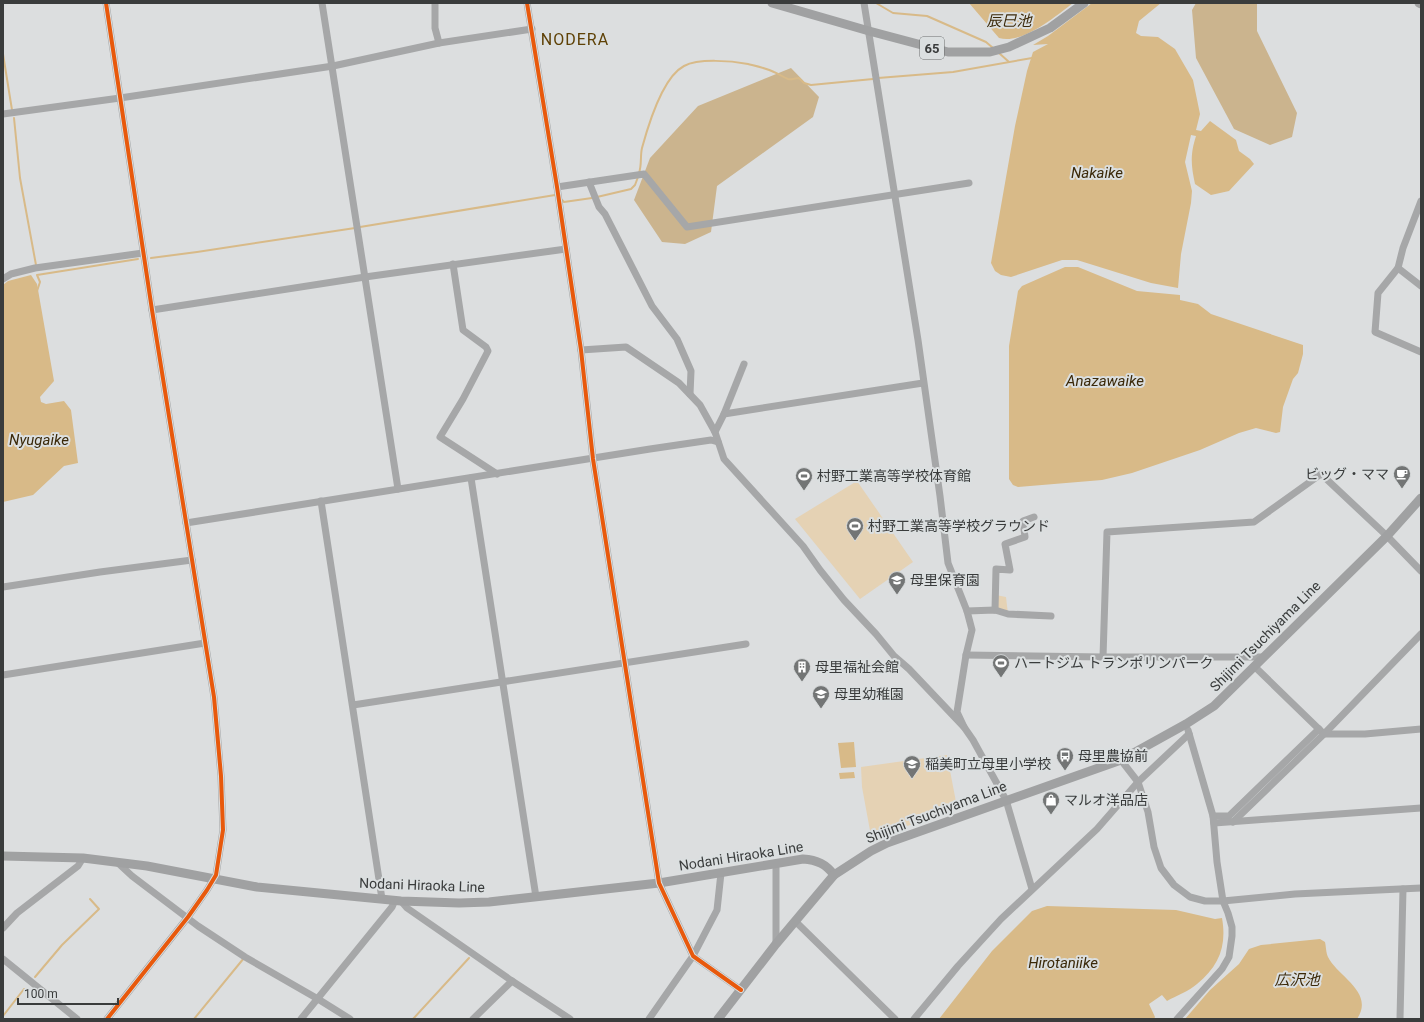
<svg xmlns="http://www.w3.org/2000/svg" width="1424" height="1022" font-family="Roboto,'Noto Sans JP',sans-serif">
  <rect width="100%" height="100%" fill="#dcdedf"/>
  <g fill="#e5d2b4">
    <polygon points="857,481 913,562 860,599 795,519"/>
    <polygon points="996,595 1006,597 1008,614 995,610"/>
    <polygon points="947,755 957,807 938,812 939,817 871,836 862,787 861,767"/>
  </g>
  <g fill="#cbb48e">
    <polygon points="1196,3 1257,3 1257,31 1297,113 1292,137 1270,145 1234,129 1196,58 1192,10"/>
    <polygon points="791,68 819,97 813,117 717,186 711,232 685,244 662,242 634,200 650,158 698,106"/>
  </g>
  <g fill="#d8ba88">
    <path d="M 969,3 L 1073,3 C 1056,16 1022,45 999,38 Z"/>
    <path d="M 1092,3 L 1161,3 L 1139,21 L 1136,33 L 1141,36 L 1158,37 L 1175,49 L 1193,80 L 1200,114 L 1196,130 L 1201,131 L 1210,121 L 1236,140 L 1239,151 L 1250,159 L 1254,164 L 1229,191 L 1211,195 L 1195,184 C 1191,165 1190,155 1196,136 L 1191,135 L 1185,162 L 1192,191 L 1191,203 L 1181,254 L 1178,288 L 1151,283 L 1077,260 L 1062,260 L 1011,277 L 1001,275 L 995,271 L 991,263 L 1015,126 L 1027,71 L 1033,52 L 1048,44 L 1033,45 L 1048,36 Z"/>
    <polygon points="1065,267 1078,267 1137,291 1180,295 1180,300 1198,304 1211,314 1303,345 1303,354 1298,373 1293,379 1283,407 1280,432 1276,433 1256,428 1239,433 1200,450 1132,473 1102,480 1018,487 1013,485 1009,479 1009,346 1018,291 1022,286"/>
    <polygon points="31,275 37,284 54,381 40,397 41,402 46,404 64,401 71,410 78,463 64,466 33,495 3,502 3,285 8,281"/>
    <polygon points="854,742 856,767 841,768 838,743"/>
    <polygon points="854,772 855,778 840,779 839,773"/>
    <path d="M 1047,906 L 1176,910 L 1215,919 L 1222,918 C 1227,946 1219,966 1197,984 C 1189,991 1176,996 1167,1001 L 1162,995 L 1149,1004 L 1155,1017 L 1154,1019 L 939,1019 L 992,951 L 1032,911 Z"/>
    <path d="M 1320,939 L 1325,942 C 1326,946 1326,953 1328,957 C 1338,977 1375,992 1357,1019 L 1185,1019 L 1210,990 L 1239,964 L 1249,949 L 1261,945 Z"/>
  </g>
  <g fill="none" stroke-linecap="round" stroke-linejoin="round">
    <g stroke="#d8ba88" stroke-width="2">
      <polyline points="876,3 893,13 927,16 986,42 993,48"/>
      <polyline points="999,53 1009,62"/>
      <polyline points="3,54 12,110"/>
      <polyline points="878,78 953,72 1032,58"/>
      <polyline points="14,118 20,178 36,265"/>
      <path d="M 639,173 C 642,165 640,156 642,148 C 648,126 663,77 684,66 C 699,58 732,61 748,64 C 756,66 766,68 774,72 C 779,74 783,77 788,79 C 791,80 795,78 799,78 L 804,83 L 811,85 L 873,79"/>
      <polyline points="597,197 631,189 635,185 638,177"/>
      <polyline points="562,200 564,202 592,198"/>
      <polyline points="360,227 555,195 556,196"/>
      <polyline points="151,258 197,252 355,228"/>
      <polyline points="37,291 40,282 37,275 138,259"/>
      <polyline points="35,977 62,945 99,909 90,899"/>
      <polyline points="3,1016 24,989"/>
      <polyline points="194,1019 244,958"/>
      <polyline points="413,1019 469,958"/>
    </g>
    <g stroke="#a6a7a8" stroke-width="7">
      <polyline points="106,3 152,310 214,697 221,776 223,830 216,875 207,890 188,917 107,1019"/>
      <polyline points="322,3 398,489"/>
      <polyline points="435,3 435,28 439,43"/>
      <polyline points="527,3 557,187 581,350 593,459 659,883 693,956 741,990"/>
      <polyline points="864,3 918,340 940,496 948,563 967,611 972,630 966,655 957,712 964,727"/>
      <polyline points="3,114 120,98 333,66 439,43 532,29"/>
      <polyline points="589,182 599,207 605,214 652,306 677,339 691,371 690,394"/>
      <polyline points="557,187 644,174 687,227 969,183"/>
      <polyline points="1421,201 1403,248 1398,268 1378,293 1375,332 1421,352"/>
      <polyline points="453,264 463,330 486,347 488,351 463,399 440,437 497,474"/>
      <polyline points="1398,268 1421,286"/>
      <polyline points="3,279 11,274 35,268 143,253"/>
      <polyline points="152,310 365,277 566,249"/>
      <polyline points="581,350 626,347 679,383 700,405 715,432 724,459 803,546 820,570 844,600 876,634 894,656 909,669 964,727 973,740 1006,800 1032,889"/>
      <polyline points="724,414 744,364"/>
      <polyline points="715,432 724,414 923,383"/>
      <polyline points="471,478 536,897"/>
      <polyline points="321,501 382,899"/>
      <polyline points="186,523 650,449 711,440 718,442"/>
      <polyline points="3,587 100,572 192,560"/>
      <polyline points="995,610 996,569 1010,570 1005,544 1025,537 1023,521 1034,517"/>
      <polyline points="967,611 995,610 1008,614 1051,616"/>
      <polyline points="966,655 1103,657 1263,657"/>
      <polyline points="1103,657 1107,532 1254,522 1321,474 1387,536 1421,571"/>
      <polyline points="1254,666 1324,734 1365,734 1421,729"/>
      <polyline points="3,675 205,643"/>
      <polyline points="353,705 746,644"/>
      <polyline points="1121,760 1138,782 1148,812 1154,847 1161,868 1174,885 1190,897 1205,901 1223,901 1295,894 1421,888"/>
      <polyline points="1213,816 1229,816 1319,729"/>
      <polyline points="1233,822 1324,734 1421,634"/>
      <polyline points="1214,823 1421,808"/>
      <polyline points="118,863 132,876 198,926 245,957 318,999 350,1019"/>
      <polyline points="776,864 776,944"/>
      <polyline points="401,901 407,908 512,981 570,1019"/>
      <polyline points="795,921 895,1019"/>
      <polyline points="3,928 17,913 78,866 83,858"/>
      <polyline points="3,959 77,1019"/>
      <polyline points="301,1019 392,907 395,900"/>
      <polyline points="473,1019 512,981"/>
      <polyline points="649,1019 693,956 717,910 721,873"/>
      <polyline points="914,1019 958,966 1001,919 1097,829 1138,782 1189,734"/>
      <polyline points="1177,1019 1222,969 1229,957 1232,936 1232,927 1228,913 1223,901 1217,862 1213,816 1188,730"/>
      <polyline points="1400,1019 1403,889"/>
    </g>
    <g stroke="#a0a1a2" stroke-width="9">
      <polyline points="772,3 869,31 948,52 990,52 1009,47 1050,28 1084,3"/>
      <polyline points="1419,3 1421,4"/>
      <path d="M 3,856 L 83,858 L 147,866 L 257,887 L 401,901 L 459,903 L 489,902 L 659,883 L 803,859 C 817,860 826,864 834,875"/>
      <polyline points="718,1019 776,944 834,875 871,851 887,843 1121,760 1186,724 1214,706 1387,536 1421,498"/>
    </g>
    <g stroke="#dbdfe0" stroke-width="6">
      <g id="cycleway">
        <polyline points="106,3 152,310 214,697 221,776 223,830 216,875 207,890 188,917 107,1019"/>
        <polyline points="527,3 557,187 581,350 593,459 659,883 693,956 741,990"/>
      </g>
    </g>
    <use href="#cycleway" stroke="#e8590c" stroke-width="4"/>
  </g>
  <defs>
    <g id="cafe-pin" transform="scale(0.9)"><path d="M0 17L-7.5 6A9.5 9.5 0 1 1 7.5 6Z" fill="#737575" stroke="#dbdfe0"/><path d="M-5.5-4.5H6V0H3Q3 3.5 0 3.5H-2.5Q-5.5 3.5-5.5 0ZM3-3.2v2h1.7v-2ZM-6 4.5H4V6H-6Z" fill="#fff"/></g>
    <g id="stadium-pin" transform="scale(0.9)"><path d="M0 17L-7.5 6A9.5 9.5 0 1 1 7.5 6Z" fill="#737575" stroke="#dbdfe0"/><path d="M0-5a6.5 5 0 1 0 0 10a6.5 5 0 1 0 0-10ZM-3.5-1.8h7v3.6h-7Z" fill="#fff"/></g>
    <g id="school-pin" transform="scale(0.9)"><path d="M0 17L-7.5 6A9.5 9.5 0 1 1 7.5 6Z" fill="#737575" stroke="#dbdfe0"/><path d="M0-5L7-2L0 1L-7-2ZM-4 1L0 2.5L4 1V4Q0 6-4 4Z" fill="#fff"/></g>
    <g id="building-pin" transform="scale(0.9)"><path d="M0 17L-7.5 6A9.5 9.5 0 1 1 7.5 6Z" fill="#737575" stroke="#dbdfe0"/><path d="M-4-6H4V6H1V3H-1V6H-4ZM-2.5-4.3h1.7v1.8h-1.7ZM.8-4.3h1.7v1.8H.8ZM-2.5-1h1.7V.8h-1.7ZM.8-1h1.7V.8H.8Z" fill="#fff"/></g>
    <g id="bus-pin" transform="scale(0.9)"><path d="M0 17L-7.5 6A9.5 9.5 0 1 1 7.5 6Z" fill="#737575" stroke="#dbdfe0"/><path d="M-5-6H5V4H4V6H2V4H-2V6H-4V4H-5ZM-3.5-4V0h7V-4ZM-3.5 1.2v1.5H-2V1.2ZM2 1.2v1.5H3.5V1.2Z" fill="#fff"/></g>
    <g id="shop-pin" transform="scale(0.9)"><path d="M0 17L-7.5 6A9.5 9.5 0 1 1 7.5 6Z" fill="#737575" stroke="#dbdfe0"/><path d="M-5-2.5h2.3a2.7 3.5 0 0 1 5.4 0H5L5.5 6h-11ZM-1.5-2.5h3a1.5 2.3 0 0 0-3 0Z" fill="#fff"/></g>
  </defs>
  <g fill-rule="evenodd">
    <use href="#cafe-pin" x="1402" y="474"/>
    <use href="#stadium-pin" x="804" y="476"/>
    <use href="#stadium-pin" x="855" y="526"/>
    <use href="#school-pin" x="897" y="580"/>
    <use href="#stadium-pin" x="1001" y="663"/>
    <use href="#building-pin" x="802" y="667"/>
    <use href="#school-pin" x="821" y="694"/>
    <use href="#bus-pin" x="1065" y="756"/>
    <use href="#school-pin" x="912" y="764"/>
    <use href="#shop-pin" x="1051" y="800"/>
  </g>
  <g text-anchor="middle" stroke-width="4" stroke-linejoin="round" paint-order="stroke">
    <rect fill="#dbdfe0" stroke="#6a6d6d" stroke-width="1" x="920" y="37" width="24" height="22" rx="3"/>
    <g font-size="13" font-weight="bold" fill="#3a3c3c">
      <text x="932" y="53">65</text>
    </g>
    <g font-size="14" fill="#3a3c3c" stroke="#dbdfe0" text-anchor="start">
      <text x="1389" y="479" text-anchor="end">ビッグ・ママ</text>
      <text x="817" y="481">村野工業高等学校体育館</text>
      <text x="868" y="531">村野工業高等学校グラウンド</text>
      <text x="910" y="585">母里保育園</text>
      <text x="1014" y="668">ハートジム トランポリンパーク</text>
      <text x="815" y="672">母里福祉会館</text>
      <text x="834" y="699">母里幼稚園</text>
      <text x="1078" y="761">母里農協前</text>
      <text x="925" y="769">稲美町立母里小学校</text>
      <text x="1064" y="805">マルオ洋品店</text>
    </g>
    <g font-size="14" fill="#3a3c3c" stroke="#dbdfe0">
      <text transform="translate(1265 636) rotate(-45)" y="5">Shijimi Tsuchiyama Line</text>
      <text transform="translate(936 812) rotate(-21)" y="5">Shijimi Tsuchiyama Line</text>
      <text transform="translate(741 856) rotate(-9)" y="5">Nodani Hiraoka Line</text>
      <text transform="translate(422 885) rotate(2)" y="5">Nodani Hiraoka Line</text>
    </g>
    <g font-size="15" font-style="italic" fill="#3b2909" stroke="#dbdfe0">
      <text x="1009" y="26">辰巳池</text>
      <text x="1097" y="178">Nakaike</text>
      <text x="1105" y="386">Anazawaike</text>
      <text x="39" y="445">Nyugaike</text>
      <text x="1063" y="968">Hirotaniike</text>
      <text x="1297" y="985">広沢池</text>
    </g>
    <g font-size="16" letter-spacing="1" fill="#5f4106" stroke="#dbdfe0">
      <text x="575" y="45">NODERA</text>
    </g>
  </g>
  <rect width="1424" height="1022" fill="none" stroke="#3a3c3c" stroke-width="8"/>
  <path d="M18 998v6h100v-6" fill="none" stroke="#3a3c3c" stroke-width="2"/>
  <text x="24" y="998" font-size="12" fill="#3a3c3c" stroke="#dbdfe0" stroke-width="3" paint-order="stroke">100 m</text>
</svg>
